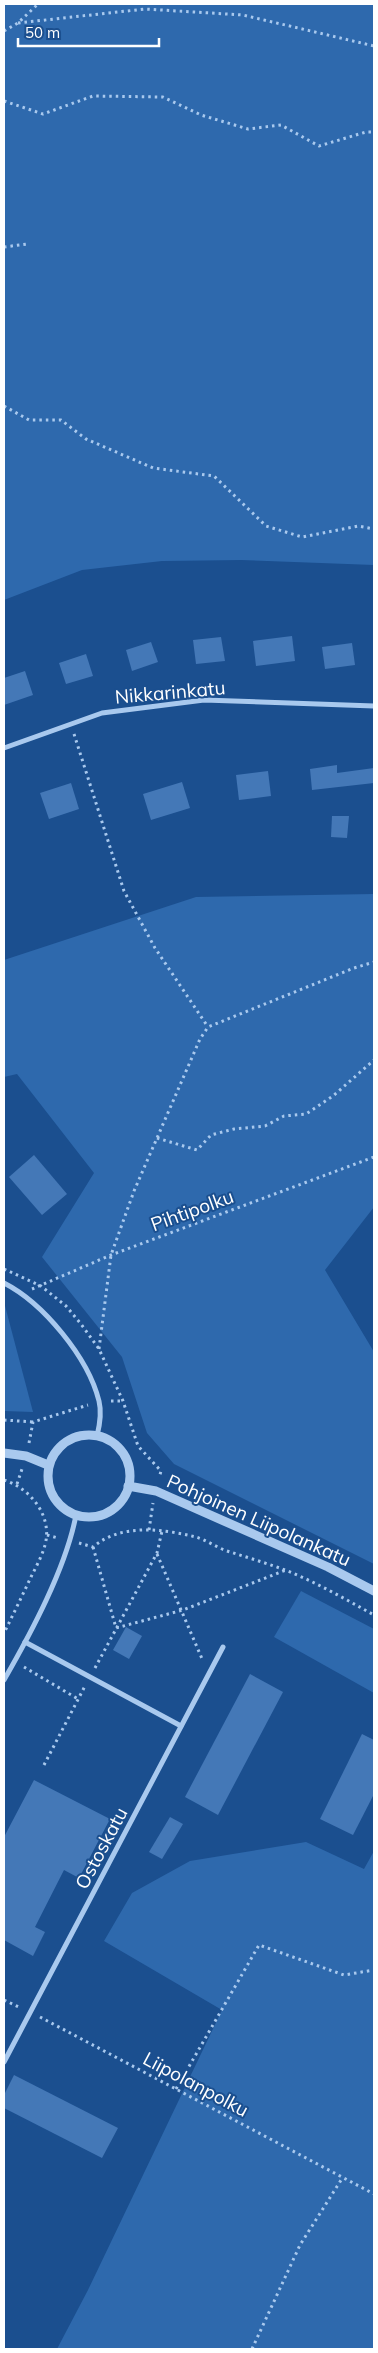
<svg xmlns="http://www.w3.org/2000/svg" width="378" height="2353" font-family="Mulish,sans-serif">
  <rect width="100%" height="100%" fill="#1b4f8f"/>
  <g fill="#2e69ad">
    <polygon points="4,4 374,4 374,565 241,560 162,561 82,570 4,600"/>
    <polygon points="374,894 374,1207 325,1270 374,1352 374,1564 174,1464 147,1433 122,1357 42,1257 94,1173 17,1074 4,1077 4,960 196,897"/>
    <polygon points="4,1302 33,1412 4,1411"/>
    <polygon points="301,1591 374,1629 374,1693 274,1637"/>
    <polygon points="306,1842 364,1869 374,1851 374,2349 57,2349 88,2290 222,2010 104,1941 132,1893 190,1861"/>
  </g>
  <g fill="#4478b7">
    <polygon points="292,636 295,661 256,666 253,641"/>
    <polygon points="221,637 225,661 196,664 193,640"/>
    <polygon points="151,642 158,662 132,671 126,650"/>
    <polygon points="352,643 355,665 325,669 322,647"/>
    <polygon points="86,654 93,676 66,684 59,663"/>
    <polygon points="25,671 33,695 4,705 4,678"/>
    <polygon points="337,765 337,773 374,768 374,783 312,790 310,769"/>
    <polygon points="268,771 271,796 239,800 236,775"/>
    <polygon points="182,782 190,808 151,820 143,794"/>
    <polygon points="71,783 79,809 49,819 40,793"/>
    <polygon points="332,816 349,816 347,838 331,837"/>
    <polygon points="34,1155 67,1194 42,1215 9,1177"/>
    <polygon points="126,1627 142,1636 129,1659 113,1650"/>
    <polygon points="250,1674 283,1692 218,1815 185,1797"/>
    <polygon points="362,1734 374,1740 374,1794 353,1835 320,1819"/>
    <polygon points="34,1780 110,1819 79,1878 64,1870 35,1927 45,1932 33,1956 4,1940 4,1837"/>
    <polygon points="170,1817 183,1824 162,1859 149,1852"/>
    <polygon points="14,2075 118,2128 102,2158 4,2108 4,2095"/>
  </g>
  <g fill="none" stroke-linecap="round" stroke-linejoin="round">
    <g stroke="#a9c9ee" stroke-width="3" stroke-dasharray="2.5 4" stroke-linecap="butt">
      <polyline points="18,23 145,9 243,15 374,46"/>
      <polyline points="4,31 18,23 38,4"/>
      <polyline points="4,101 43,114 93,96 163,97 201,115 248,129 281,125 319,146 366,132 374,132"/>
      <polyline points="4,247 27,244"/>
      <polyline points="4,406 29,420 61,420 86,439 153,468 214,476 266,526 302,537 358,526 374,529"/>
      <polyline points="74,734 124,891 155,948 208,1027"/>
      <polyline points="157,1138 197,1150 211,1135 234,1129 265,1126 284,1116 306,1114 333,1096 374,1060"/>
      <polyline points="4,1269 41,1286 66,1306 81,1324 99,1349 123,1401 138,1446 161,1471 159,1478"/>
      <polyline points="32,1289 111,1255 374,1157"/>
      <polyline points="99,1349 111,1255 134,1191 200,1039 208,1027 354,968 374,962"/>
      <polyline points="111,1401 123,1401"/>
      <polyline points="4,1420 33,1422"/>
      <polyline points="29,1443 33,1422 88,1405"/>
      <path d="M 4,1480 C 30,1488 53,1516 45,1545 C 42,1556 36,1567 31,1577 C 22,1596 13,1615 4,1633"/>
      <polyline points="17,1484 22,1469"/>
      <polyline points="149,1530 153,1503"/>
      <polyline points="47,1535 58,1538"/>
      <path d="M 79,1543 L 93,1547 C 121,1523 163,1529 196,1537 C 206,1540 216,1547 227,1551 C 246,1557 266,1563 285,1570 C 316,1582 345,1599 374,1615"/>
      <polyline points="93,1547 116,1628 183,1610 286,1570"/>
      <polyline points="157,1554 203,1661"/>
      <polyline points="24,1667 78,1699"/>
      <polyline points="95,1668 157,1553 162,1531"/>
      <polyline points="44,1765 85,1686"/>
      <polyline points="4,2000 21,2008"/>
      <polyline points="40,2017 374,2194"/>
      <polyline points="176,2089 259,1945 344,1975 374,1970"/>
      <polyline points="252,2349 300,2245 343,2177"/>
    </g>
    <g stroke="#a9c9ee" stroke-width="5">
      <polyline points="4,748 102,713 204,700 374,706"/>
      <path d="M 4,1283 C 43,1303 88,1357 99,1401 C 102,1413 100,1424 97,1436"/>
      <polyline points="25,1642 181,1726"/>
      <path d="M 4,1680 C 31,1633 66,1568 76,1515"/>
      <polyline points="4,2062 223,1647"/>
    </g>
    <g stroke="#a9c9ee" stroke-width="9">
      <circle cx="89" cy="1476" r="41"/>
      <polyline points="4,1453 26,1456 48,1465"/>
      <polyline points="128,1486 156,1491 328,1567 374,1591"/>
    </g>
  </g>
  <g text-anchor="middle" stroke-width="4" stroke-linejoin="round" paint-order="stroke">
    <g font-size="19" fill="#fff" stroke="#1b4f8f">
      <text transform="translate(170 692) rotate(-5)" y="7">Nikkarinkatu</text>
      <text transform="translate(192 1210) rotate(-20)" y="7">Pihtipolku</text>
      <text transform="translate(259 1520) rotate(24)" y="7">Pohjoinen Liipolankatu</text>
      <text transform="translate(101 1848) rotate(-62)" y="7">Ostoskatu</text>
      <text transform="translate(196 2084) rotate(28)" y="7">Liipolanpolku</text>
    </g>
  </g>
  <rect width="378" height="2353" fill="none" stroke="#ffffff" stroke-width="10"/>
  <path d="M18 38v8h141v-8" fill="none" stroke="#ffffff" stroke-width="2.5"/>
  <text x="25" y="38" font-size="15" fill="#ffffff" stroke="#1b4f8f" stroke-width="4" paint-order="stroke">50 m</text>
</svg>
